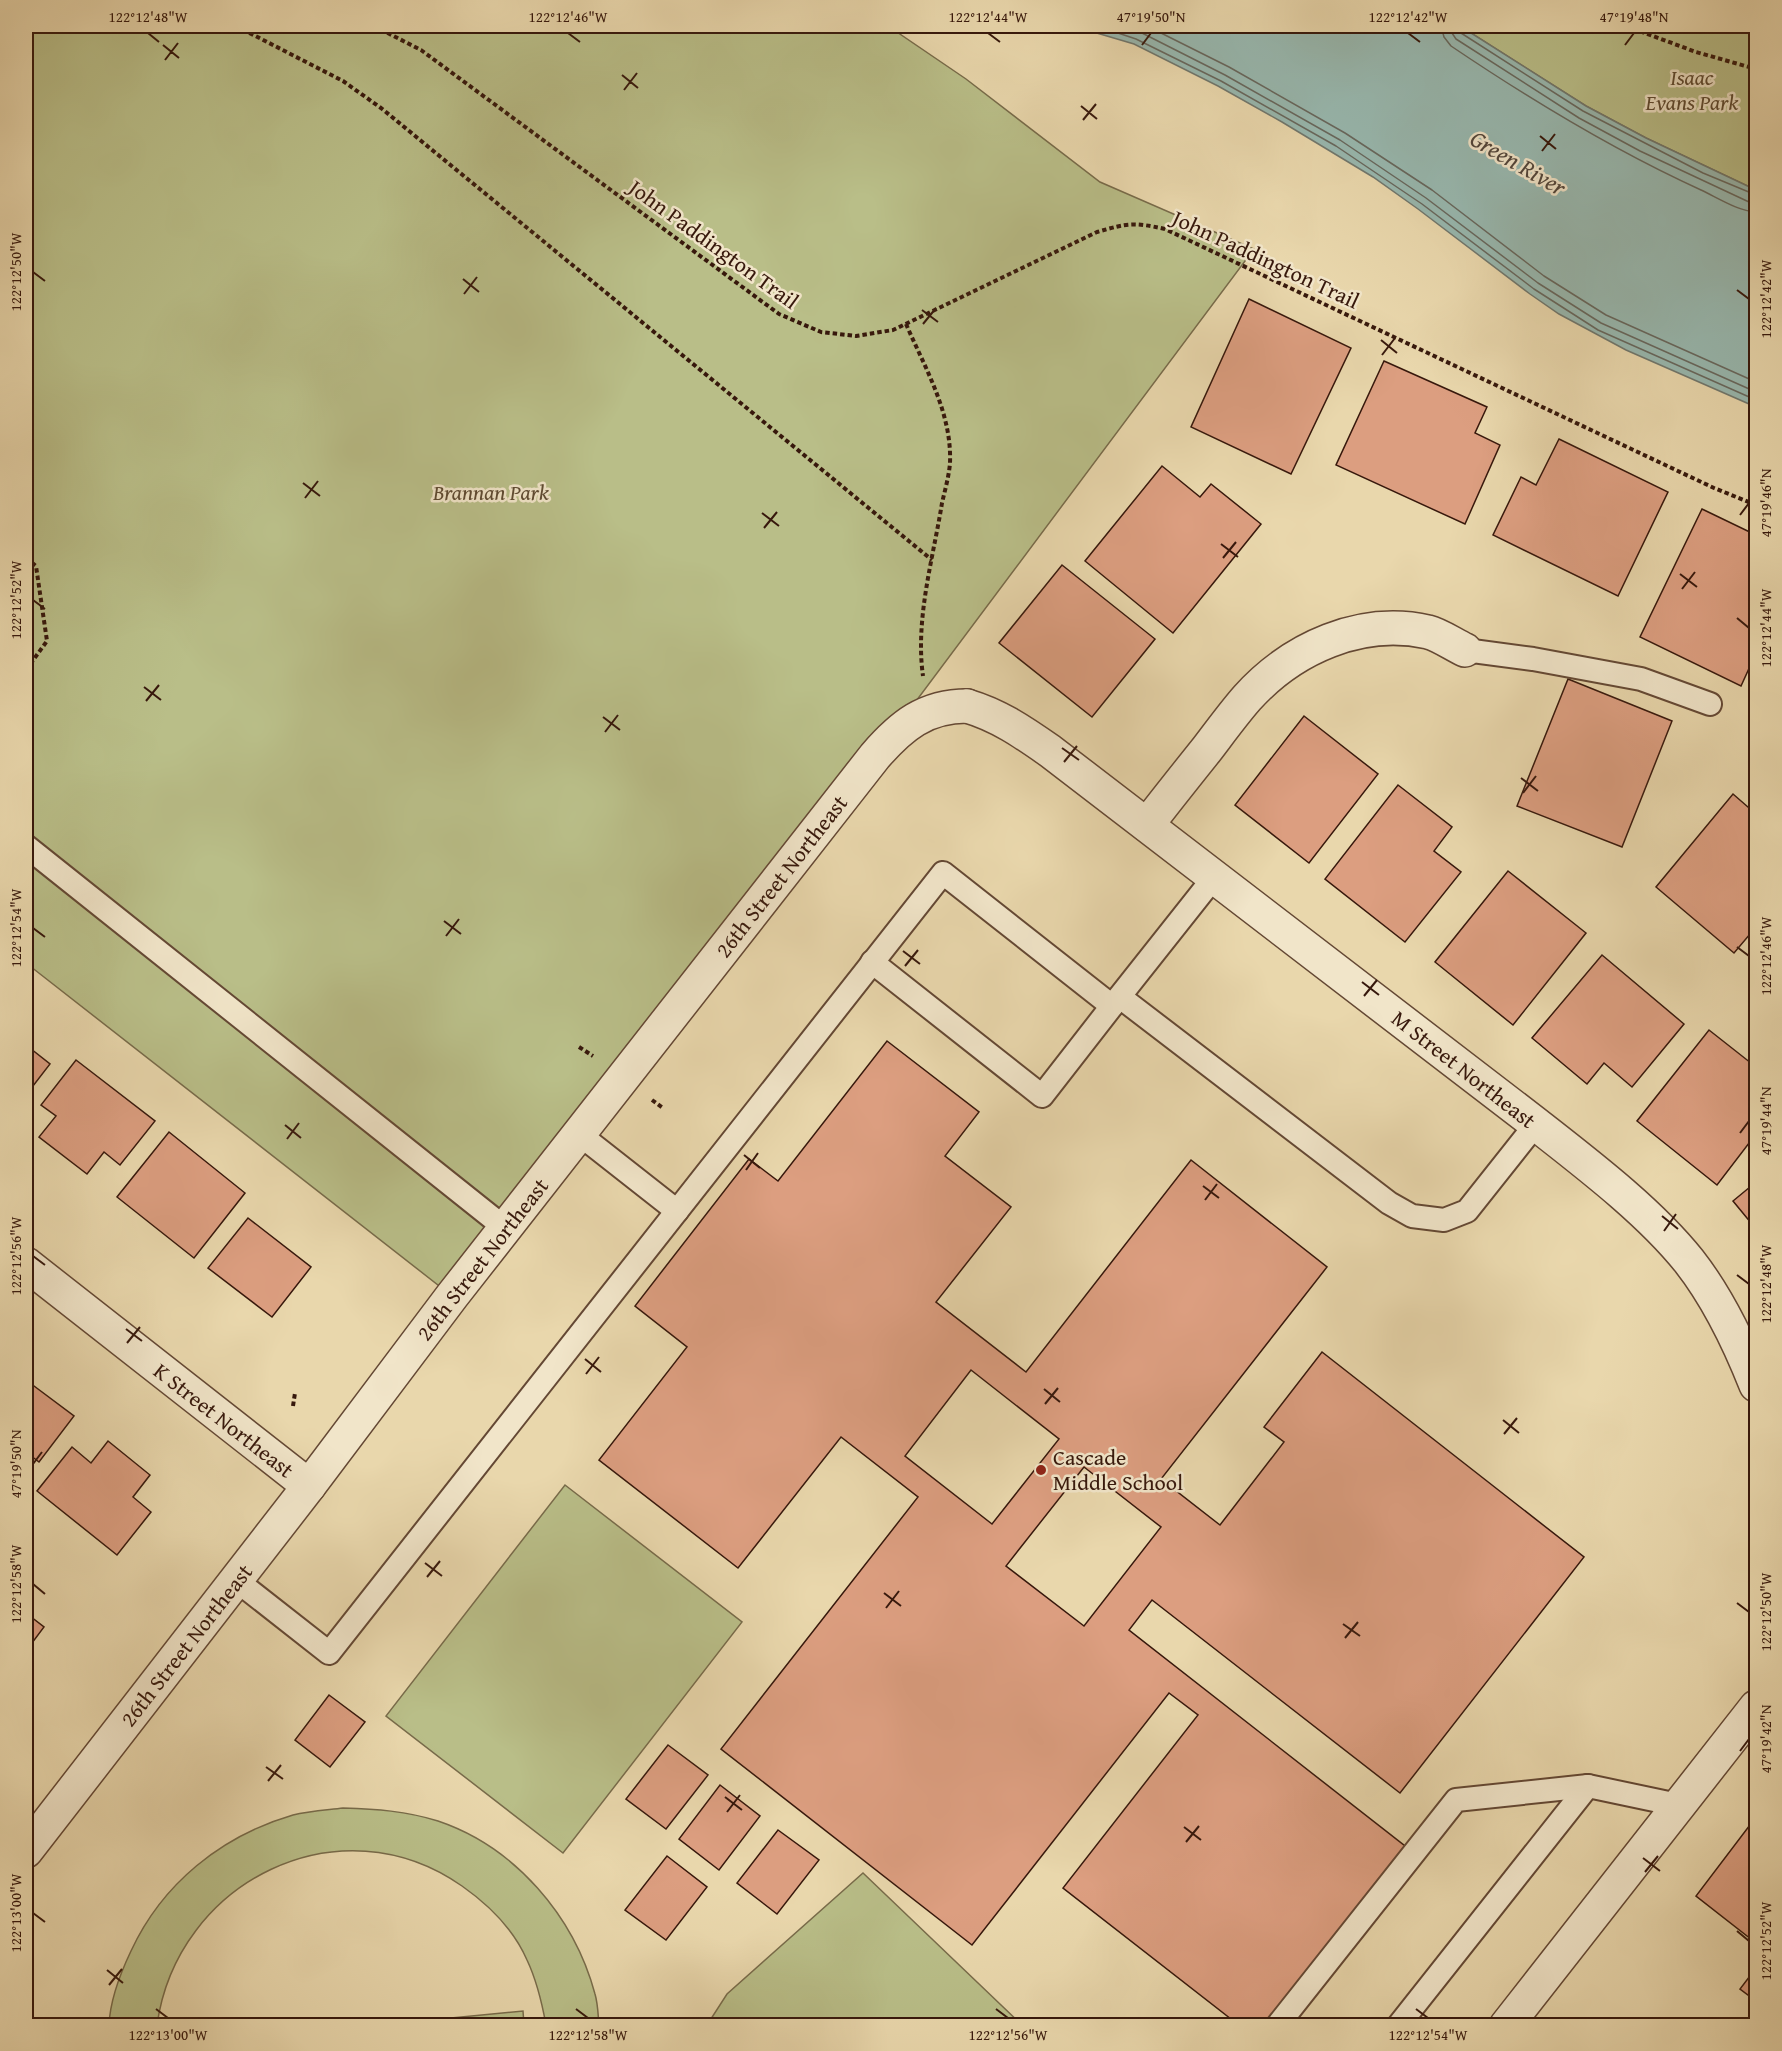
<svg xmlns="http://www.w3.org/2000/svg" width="1782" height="2051" font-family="'Gentium Book Plus',serif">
  <rect width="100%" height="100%" fill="#e9d7ac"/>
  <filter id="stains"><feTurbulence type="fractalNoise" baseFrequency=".00333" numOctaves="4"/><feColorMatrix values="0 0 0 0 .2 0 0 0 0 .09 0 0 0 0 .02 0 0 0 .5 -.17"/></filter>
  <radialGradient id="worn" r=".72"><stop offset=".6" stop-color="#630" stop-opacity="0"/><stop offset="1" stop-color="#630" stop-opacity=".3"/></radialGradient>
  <g fill="#b9be88" stroke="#786b4a" stroke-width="1.5">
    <polygon points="26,26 888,26 966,79 1100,182 1254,249 875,756 452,1296 26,963"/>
    <polygon points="1460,26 1756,26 1756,190 1646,138 1586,106"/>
    <polygon points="565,1485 742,1622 563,1853 386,1716"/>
    <path d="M 343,1808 C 376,1809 406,1811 438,1821 C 515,1847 574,1916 595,1994 C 598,2004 598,2015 599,2025 L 546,2025 C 542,2003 537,1981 527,1960 C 514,1930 489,1905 462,1886 C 340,1800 177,1881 157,2025 L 109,2025 C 110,2001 120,1974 131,1951 C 162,1884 221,1836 293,1815 C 309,1811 327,1810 343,1808 Z"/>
    <polygon points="863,1873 1022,2025 707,2025 727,1994"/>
    <polygon points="523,2011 524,2025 379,2025"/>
  </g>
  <polygon fill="#98b8af" stroke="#71786e" stroke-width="1.5" points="1073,26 1460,26 1586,106 1646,138 1756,190 1756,407 1626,350 1559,314 1530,294 1418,209 1373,177 1282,122 1218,86 1134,44"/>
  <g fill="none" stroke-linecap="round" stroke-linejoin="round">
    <g stroke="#68685e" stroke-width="1.5">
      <polyline points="1097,26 1136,39 1221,81 1336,146 1422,204 1534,289 1598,330 1756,400"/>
      <polyline points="1121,26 1140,32 1225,75 1340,140 1426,198 1538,283 1601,323 1756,392"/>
      <polyline points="1147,26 1229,67 1345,133 1432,190 1544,276 1606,315 1756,382"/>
      <path d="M 1441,26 L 1444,37 L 1451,46 C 1531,100 1613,150 1701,190 C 1718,198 1738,211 1756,212"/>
      <polyline points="1450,26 1452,33 1456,39 1579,118 1640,151 1749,202 1756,203"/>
      <polyline points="1458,26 1461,33 1583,111 1703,173 1756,195"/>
    </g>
  </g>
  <g fill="#dc9e80" stroke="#37180c" stroke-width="1.5" fill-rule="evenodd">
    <polygon points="1249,299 1351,348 1291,474 1191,427"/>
    <polygon points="1384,361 1487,407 1475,433 1500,445 1465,524 1336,465"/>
    <polygon points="1559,439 1668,492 1618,596 1493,535 1521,477 1536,485"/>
    <polygon points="1162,466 1200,497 1211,484 1261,524 1173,633 1085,561"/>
    <polygon points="1702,509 1756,535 1756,653 1741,686 1640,637"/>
    <polygon points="1062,565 1155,639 1092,717 999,643"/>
    <polygon points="1568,679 1672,721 1622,847 1517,806"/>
    <polygon points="1304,716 1378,774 1309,863 1235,805"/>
    <polygon points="1398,785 1452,827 1434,851 1461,872 1405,942 1325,879"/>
    <polygon points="1733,794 1756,814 1756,927 1734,953 1656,887"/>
    <polygon points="1508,871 1586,933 1513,1025 1435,962"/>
    <polygon points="1602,955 1684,1024 1632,1087 1604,1063 1587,1084 1532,1038"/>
    <polygon points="1709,1030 1756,1067 1756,1134 1717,1185 1637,1121"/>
    <path d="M 887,1041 L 979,1112 L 945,1156 L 1011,1207 L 936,1302 L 1026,1372 L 1191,1160 L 1327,1267 L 1161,1479 L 1220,1525 L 1284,1442 L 1264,1427 L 1322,1352 L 1584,1557 L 1400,1793 L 1152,1600 L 1129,1630 L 1405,1846 L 1265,2026 L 1240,2026 L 1063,1888 L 1198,1715 L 1169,1693 L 972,1945 L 721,1749 L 918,1497 L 841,1437 L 738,1568 L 599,1460 L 687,1347 L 635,1306 L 749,1159 L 778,1181 ZM 971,1370 L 1059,1439 L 992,1524 L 905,1456 ZM 1084,1467 L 1161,1527 L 1084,1626 L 1006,1566 Z"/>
    <polygon points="26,1045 50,1064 26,1095"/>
    <polygon points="76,1060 155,1121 120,1165 104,1152 87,1174 39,1137 56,1116 41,1105"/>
    <polygon points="169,1132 245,1193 194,1258 117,1197"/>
    <polygon points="1756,1182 1756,1229 1733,1201"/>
    <polygon points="248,1218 311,1267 272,1317 208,1268"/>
    <polygon points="26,1380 74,1416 39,1462 26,1452"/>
    <polygon points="108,1441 150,1475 133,1497 151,1512 117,1555 37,1491 72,1447 91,1463"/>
    <polygon points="26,1613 44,1627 26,1651"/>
    <polygon points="329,1695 365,1722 330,1767 295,1740"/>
    <polygon points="668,1745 708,1775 666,1829 626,1799"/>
    <polygon points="720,1785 760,1816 719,1870 679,1839"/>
    <polygon points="1756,1817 1756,1943 1696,1896"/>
    <polygon points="778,1830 819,1860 777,1914 737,1883"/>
    <polygon points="667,1856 707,1887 666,1940 625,1910"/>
    <polygon points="1756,1968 1756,2001 1740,1989"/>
  </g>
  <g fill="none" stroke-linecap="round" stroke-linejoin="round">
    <g stroke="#644834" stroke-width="26">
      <g id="service">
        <polyline points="1465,650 1533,659 1641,679 1710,704"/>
        <polyline points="26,846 505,1228"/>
        <polyline points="872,962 1042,1096 1112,1006"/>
        <polyline points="1120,997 1389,1203 1412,1216 1444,1220 1467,1211 1536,1124"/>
        <polyline points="579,1134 677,1211"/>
        <polyline points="236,1580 329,1653 943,873 1112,1006 1215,876"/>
        <polyline points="1277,2026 1456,1800 1588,1786"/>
        <polyline points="1398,2026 1588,1786 1678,1805"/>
      </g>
    </g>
    <g stroke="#644834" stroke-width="36">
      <g id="minor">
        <path d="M 1147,825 C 1167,799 1187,774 1207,749 C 1220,732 1233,714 1247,698 C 1292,648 1361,617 1428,632 C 1440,635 1454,645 1465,650"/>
        <polyline points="26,1264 309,1486"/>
        <path d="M 26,1851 L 309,1486 L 452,1296 L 875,756 C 901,726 925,706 967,706"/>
        <polyline points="1506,2026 1756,1707"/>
      </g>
    </g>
    <g stroke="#644834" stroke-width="36">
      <path id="tertiary" d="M 967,706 C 998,715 1023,732 1050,751 L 1536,1124 C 1587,1164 1649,1211 1689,1261 C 1718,1298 1739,1342 1756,1385"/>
    </g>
    <g stroke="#37180c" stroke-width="4" stroke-dasharray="4.5 3" stroke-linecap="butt">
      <polyline points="236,26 343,81 381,108 932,560"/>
      <path d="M 374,26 L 421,50 L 779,314 L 821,332 L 856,336 L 893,330 L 1097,232 C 1128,223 1133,222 1165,229 L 1714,488 L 1756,505"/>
      <polyline points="1626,26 1696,52 1756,69"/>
      <path d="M 906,324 C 925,368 952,413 950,463 C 949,476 945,490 942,503 C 933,559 915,619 923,676"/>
      <polyline points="26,558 36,566 47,641 26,670"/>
      <polyline points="579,1047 593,1056"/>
      <polyline points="652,1100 663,1108"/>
      <polyline points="293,1406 295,1393"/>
    </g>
    <use href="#service" stroke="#f1e5c9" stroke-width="22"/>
    <use href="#minor" stroke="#f1e5c9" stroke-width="33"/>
    <use href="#tertiary" stroke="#f1e5c9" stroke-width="33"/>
  </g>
  <path fill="none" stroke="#37180c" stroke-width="2" d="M 148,33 L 159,42M 568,33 L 580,42M 988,33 L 1000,42M 1408,33 L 1420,42M 163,45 L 179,58M 1142,45 L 1151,33M 1625,45 L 1634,33M 165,60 L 178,43M 622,75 L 638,88M 624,90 L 637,73M 1081,106 L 1097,119M 1083,120 L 1096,104M 1540,136 L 1556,149M 1542,151 L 1555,134M 33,272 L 45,281M 463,279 L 479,292M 1737,290 L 1749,299M 464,294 L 477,277M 922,310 L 938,322M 923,324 L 936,308M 1381,340 L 1397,353M 1382,355 L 1395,338M 303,483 L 320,496M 305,498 L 318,481M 762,513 L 779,526M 1740,515 L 1749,503M 764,528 L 777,512M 1221,544 L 1238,557M 1223,558 L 1236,542M 1680,574 L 1697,587M 1682,589 L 1695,572M 33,600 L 45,609M 1737,618 L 1749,628M 144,687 L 161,700M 146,701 L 159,685M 603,717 L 620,730M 605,732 L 618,715M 1062,748 L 1079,760M 1064,762 L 1077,746M 1521,778 L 1538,791M 1523,793 L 1536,776M 444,921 L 461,934M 33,928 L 45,937M 446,936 L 459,919M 1737,947 L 1749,956M 903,951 L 920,964M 905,966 L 918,950M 1362,982 L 1379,995M 1364,996 L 1377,980M 285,1125 L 301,1138M 1740,1133 L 1749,1121M 287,1139 L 299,1123M 744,1155 L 760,1168M 746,1170 L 758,1153M 1203,1186 L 1219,1198M 1205,1200 L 1217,1184M 1662,1216 L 1678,1229M 1664,1231 L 1676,1214M 33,1256 L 45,1265M 1737,1275 L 1749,1284M 126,1329 L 142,1341M 127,1343 L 140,1327M 585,1359 L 601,1372M 586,1374 L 599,1357M 1044,1389 L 1060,1402M 1045,1404 L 1058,1388M 1503,1420 L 1519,1433M 1504,1434 L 1517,1418M 33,1464 L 42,1452M 425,1563 L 442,1576M 427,1577 L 440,1561M 33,1584 L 45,1594M 884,1593 L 901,1606M 1737,1603 L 1749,1612M 886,1608 L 899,1591M 1343,1624 L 1360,1636M 1345,1638 L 1358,1622M 1740,1751 L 1749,1739M 266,1767 L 283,1779M 268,1781 L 281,1765M 725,1797 L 742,1810M 727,1812 L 740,1795M 1184,1827 L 1201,1840M 1186,1842 L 1199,1826M 1643,1858 L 1660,1871M 1645,1872 L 1658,1856M 33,1913 L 45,1922M 1737,1931 L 1749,1941M 107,1970 L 123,1983M 109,1985 L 122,1969M 156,2009 L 168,2018M 576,2009 L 588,2018M 996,2009 L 1008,2018M 1416,2009 L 1428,2018"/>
  <circle fill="#8f2418" stroke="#f1e5c9" stroke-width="2" cx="1041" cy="1470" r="6"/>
  <g text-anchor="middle" stroke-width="5" stroke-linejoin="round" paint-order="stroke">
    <g font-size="22" font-style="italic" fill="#5e4a31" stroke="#f1e5c9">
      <text x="1692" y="85">Isaac<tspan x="1692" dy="25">Evans Park</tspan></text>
      <text x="491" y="500">Brannan Park</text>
    </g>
    <g font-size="22" fill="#37180c" stroke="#f1e5c9">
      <text transform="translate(714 244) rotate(36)" y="8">John Paddington Trail</text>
      <text transform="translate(1266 259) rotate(25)" y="8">John Paddington Trail</text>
      <text transform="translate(781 876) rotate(-52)" y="8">26th Street Northeast</text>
      <text transform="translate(1464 1069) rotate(38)" y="8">M Street Northeast</text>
      <text transform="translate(482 1259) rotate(-52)" y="8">26th Street Northeast</text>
      <text transform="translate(224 1420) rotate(38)" y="8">K Street Northeast</text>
      <text transform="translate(186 1645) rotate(-52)" y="8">26th Street Northeast</text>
    </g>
    <g font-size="22" fill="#37180c" stroke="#f1e5c9" text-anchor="start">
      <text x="1053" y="1465">Cascade<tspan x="1053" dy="25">Middle School</tspan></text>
    </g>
    <g font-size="24" font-style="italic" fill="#54483d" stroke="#f1e5c9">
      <text transform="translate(1518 163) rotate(30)" y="8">Green River</text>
    </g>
  </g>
  <rect width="1782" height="2051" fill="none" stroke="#e9d7ac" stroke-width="66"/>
  <rect x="33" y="33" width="1716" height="1985" fill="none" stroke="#37180c" stroke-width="2"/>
  <g font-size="15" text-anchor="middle" fill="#37180c">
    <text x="148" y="22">122°12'48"W</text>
    <text x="568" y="22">122°12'46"W</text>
    <text x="988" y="22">122°12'44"W</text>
    <text x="1151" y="22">47°19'50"N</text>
    <text x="1408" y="22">122°12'42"W</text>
    <text x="1634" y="22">47°19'48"N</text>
    <text transform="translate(16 272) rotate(-90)" y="5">122°12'50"W</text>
    <text transform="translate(1766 299) rotate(-90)" y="5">122°12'42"W</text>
    <text transform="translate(1766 503) rotate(-90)" y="5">47°19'46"N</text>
    <text transform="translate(16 600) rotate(-90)" y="5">122°12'52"W</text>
    <text transform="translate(1766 628) rotate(-90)" y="5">122°12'44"W</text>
    <text transform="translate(16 928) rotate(-90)" y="5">122°12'54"W</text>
    <text transform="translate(1766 956) rotate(-90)" y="5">122°12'46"W</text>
    <text transform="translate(1766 1121) rotate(-90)" y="5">47°19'44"N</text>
    <text transform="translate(16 1256) rotate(-90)" y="5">122°12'56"W</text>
    <text transform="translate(1766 1284) rotate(-90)" y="5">122°12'48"W</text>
    <text transform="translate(16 1464) rotate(-90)" y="5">47°19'50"N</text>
    <text transform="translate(16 1584) rotate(-90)" y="5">122°12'58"W</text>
    <text transform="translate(1766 1612) rotate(-90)" y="5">122°12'50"W</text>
    <text transform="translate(1766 1739) rotate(-90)" y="5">47°19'42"N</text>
    <text transform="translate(16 1913) rotate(-90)" y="5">122°13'00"W</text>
    <text transform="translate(1766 1941) rotate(-90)" y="5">122°12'52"W</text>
    <text x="168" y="2040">122°13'00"W</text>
    <text x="588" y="2040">122°12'58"W</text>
    <text x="1008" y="2040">122°12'56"W</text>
    <text x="1428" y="2040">122°12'54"W</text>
  </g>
  <rect width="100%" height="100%" filter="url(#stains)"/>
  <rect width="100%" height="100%" fill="url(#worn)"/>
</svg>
